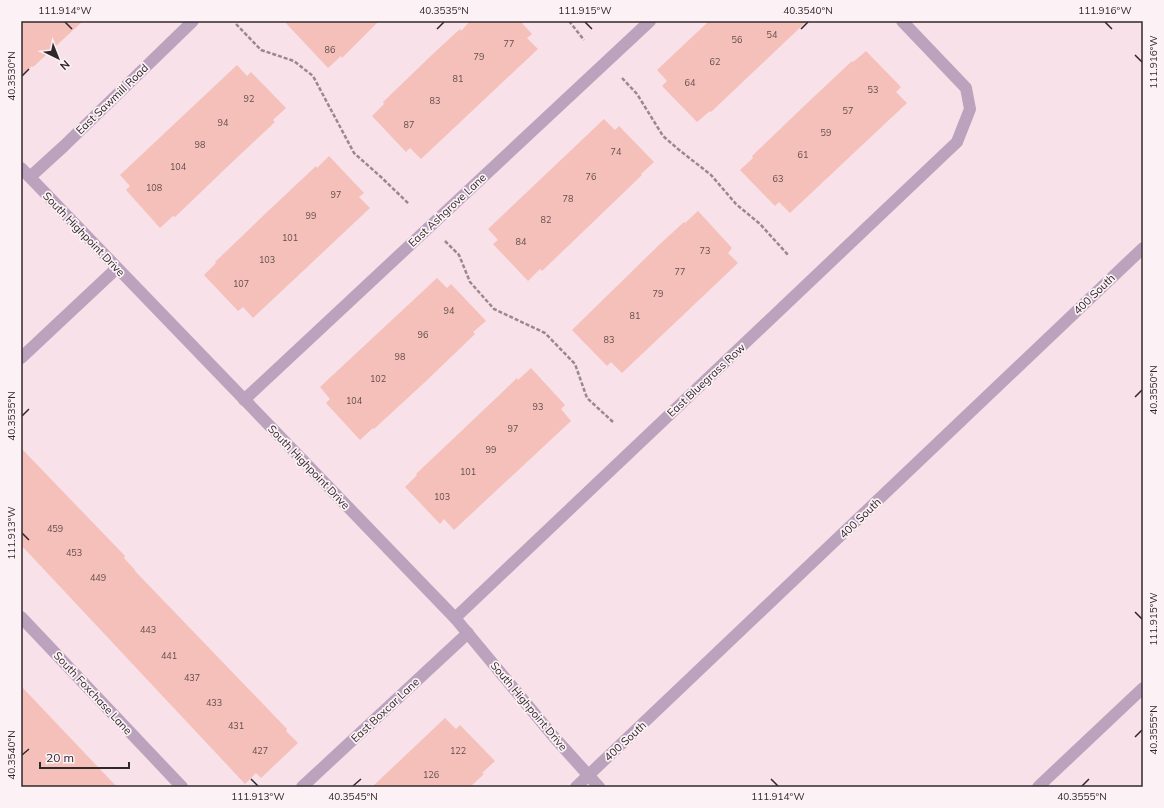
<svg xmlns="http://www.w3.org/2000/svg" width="1164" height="808" font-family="Mulish,sans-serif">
  <rect width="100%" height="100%" fill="#f8e1e9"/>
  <g fill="#f5c0b9">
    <polygon points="21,21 83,21 33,67 32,66 21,76"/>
    <polygon points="284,21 379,21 342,58 341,56 328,68"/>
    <polygon points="470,21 520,21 532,34 527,38 538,49 421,159 410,148 406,152 372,116 384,104 383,102 436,51 460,29 461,31"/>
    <polygon points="709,21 807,21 711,112 710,111 697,122 662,86 667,81 657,70"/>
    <polygon points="866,51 901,87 896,92 907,103 790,213 779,202 775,206 740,170 753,158 752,156 802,108 852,61 853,62"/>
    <polygon points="237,65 247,76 251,72 286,108 273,120 275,122 225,169 175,217 173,216 160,228 126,190 130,186 120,175"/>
    <polygon points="604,119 615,130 619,126 654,162 641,174 642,175 589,226 542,271 540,269 528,281 493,244 498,240 488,229"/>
    <polygon points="329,156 364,193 359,197 370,208 253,318 243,307 238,311 204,275 216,263 215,262 265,214 316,166 317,168"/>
    <polygon points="698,211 732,248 728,253 738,263 622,373 611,362 607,366 572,330 660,244 684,222 685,223"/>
    <polygon points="437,278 447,288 451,284 486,321 473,332 475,334 425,382 374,429 373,428 360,440 326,403 330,399 320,387"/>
    <polygon points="531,368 565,405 561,409 571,421 454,530 444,519 440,524 405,487 417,475 416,474 493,401 517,378 518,380"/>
    <polygon points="21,448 125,556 124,558 135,570 135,571 264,705 287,729 286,731 298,743 261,778 256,773 245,784 21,545"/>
    <polygon points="21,686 96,765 117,787 21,787"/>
    <polygon points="445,718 456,729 460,725 495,761 482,773 484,774 470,787 372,787"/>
  </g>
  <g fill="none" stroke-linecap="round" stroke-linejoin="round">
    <g stroke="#99898f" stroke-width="2.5" stroke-dasharray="4 2" stroke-linecap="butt">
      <polyline points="569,21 584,40"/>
      <polyline points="236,24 261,50 294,61 313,76 354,153 381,177 409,204"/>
      <polyline points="622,78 637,94 663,136 678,149 711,175 736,204 760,224 789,256"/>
      <polyline points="445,241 459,255 470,282 494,309 545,333 575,364 587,398 613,422"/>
    </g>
    <g stroke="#bba3be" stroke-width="12">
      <polyline points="21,168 455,618 554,737 599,787"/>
      <polyline points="30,177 64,146 193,21"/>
      <polyline points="21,358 117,268"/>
      <polyline points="244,400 650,21"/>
      <polyline points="21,617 182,787"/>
      <polyline points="455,618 957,142 970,109 966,88 902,21"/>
      <polyline points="302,787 468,633"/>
      <polyline points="1038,787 1143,688"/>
    </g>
    <polyline stroke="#bba3be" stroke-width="12" points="576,787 1143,248"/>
  </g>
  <path fill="none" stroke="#31282b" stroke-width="1.5" d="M 65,22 L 72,29M 585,22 L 592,29M 1105,22 L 1112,29M 437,29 L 444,22M 801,29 L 808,22M 1135,55 L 1142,62M 22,76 L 29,69M 1135,397 L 1142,390M 22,416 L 29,409M 22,533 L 29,540M 1135,612 L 1142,619M 1135,737 L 1142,730M 22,755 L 29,749M 251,779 L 258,786M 771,779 L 778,786M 353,786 L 361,779M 1082,786 L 1089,779"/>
  <g text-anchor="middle" stroke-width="3.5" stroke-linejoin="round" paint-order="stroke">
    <g font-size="9" fill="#624e4e">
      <text x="772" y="38">54</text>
      <text x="737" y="43">56</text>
      <text x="509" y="47">77</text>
      <text x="330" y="53">86</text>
      <text x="479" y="60">79</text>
      <text x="715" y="65">62</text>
      <text x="458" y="82">81</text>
      <text x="690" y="86">64</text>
      <text x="873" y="93">53</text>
      <text x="249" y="102">92</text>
      <text x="435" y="104">83</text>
      <text x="848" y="114">57</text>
      <text x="223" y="126">94</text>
      <text x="409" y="128">87</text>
      <text x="826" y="136">59</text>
      <text x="200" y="148">98</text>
      <text x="616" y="155">74</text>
      <text x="803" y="158">61</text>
      <text x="178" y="170">104</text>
      <text x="591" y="180">76</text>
      <text x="778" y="182">63</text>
      <text x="154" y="191">108</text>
      <text x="336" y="198">97</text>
      <text x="568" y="202">78</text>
      <text x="311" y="219">99</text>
      <text x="546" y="223">82</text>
      <text x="290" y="241">101</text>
      <text x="521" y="245">84</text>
      <text x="705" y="254">73</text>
      <text x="267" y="263">103</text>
      <text x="680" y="275">77</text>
      <text x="241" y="287">107</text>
      <text x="658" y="297">79</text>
      <text x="449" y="314">94</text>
      <text x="635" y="319">81</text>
      <text x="423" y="338">96</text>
      <text x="609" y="343">83</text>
      <text x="400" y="360">98</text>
      <text x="378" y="382">102</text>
      <text x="354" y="404">104</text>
      <text x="538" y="410">93</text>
      <text x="513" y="432">97</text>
      <text x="491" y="453">99</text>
      <text x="468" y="475">101</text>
      <text x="442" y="500">103</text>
      <text x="55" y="532">459</text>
      <text x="74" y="556">453</text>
      <text x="98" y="581">449</text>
      <text x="148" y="633">443</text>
      <text x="169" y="659">441</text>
      <text x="192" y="681">437</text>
      <text x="214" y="706">433</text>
      <text x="236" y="729">431</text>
      <text x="260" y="754">427</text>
      <text x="458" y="754">122</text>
      <text x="431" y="778">126</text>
    </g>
    <g font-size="11" fill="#31282b" stroke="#fcf2f6">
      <text transform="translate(112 99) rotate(-44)" y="4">East Sawmill Road</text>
      <text transform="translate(447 210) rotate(-43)" y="4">East Ashgrove Lane</text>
      <text transform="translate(84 234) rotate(46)" y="4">South Highpoint Drive</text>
      <text transform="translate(1094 294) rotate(-44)" y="4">400 South</text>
      <text transform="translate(706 380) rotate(-43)" y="4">East Bluegrass Row</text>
      <text transform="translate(309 467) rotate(46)" y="4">South Highpoint Drive</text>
      <text transform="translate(860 518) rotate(-44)" y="4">400 South</text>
      <text transform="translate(93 693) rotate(47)" y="4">South Foxchase Lane</text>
      <text transform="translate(529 706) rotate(50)" y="4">South Highpoint Drive</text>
      <text transform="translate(385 710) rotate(-43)" y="4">East Boxcar Lane</text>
      <text transform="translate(625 741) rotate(-43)" y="4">400 South</text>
    </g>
  </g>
  <rect width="1164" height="808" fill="none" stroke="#fcf2f6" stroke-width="44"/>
  <g transform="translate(58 58) rotate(137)" stroke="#fcf2f6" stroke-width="3" paint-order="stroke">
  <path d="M0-3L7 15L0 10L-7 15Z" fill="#31282b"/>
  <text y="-6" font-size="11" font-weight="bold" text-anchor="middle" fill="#31282b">N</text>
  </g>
  <path d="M40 762v6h89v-6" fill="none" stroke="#31282b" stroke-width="2"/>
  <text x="46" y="762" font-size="12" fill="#31282b" stroke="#fcf2f6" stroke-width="3" paint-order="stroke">20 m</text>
  <rect x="22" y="22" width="1120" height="764" fill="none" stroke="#31282b" stroke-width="1.5"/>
  <g font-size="10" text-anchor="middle" fill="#31282b">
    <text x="65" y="14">111.914°W</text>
    <text x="444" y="14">40.3535°N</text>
    <text x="585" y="14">111.915°W</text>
    <text x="808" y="14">40.3540°N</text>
    <text x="1105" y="14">111.916°W</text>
    <text transform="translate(1153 62) rotate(-90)" y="4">111.916°W</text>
    <text transform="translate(11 76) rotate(-90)" y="4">40.3530°N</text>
    <text transform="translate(1153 390) rotate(-90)" y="4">40.3550°N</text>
    <text transform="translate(11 416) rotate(-90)" y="4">40.3535°N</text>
    <text transform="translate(11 533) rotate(-90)" y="4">111.913°W</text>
    <text transform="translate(1153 619) rotate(-90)" y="4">111.915°W</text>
    <text transform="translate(1153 730) rotate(-90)" y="4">40.3555°N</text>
    <text transform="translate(11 755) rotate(-90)" y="4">40.3540°N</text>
    <text x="258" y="800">111.913°W</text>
    <text x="353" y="800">40.3545°N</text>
    <text x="778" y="800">111.914°W</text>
    <text x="1082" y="800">40.3555°N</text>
  </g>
</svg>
